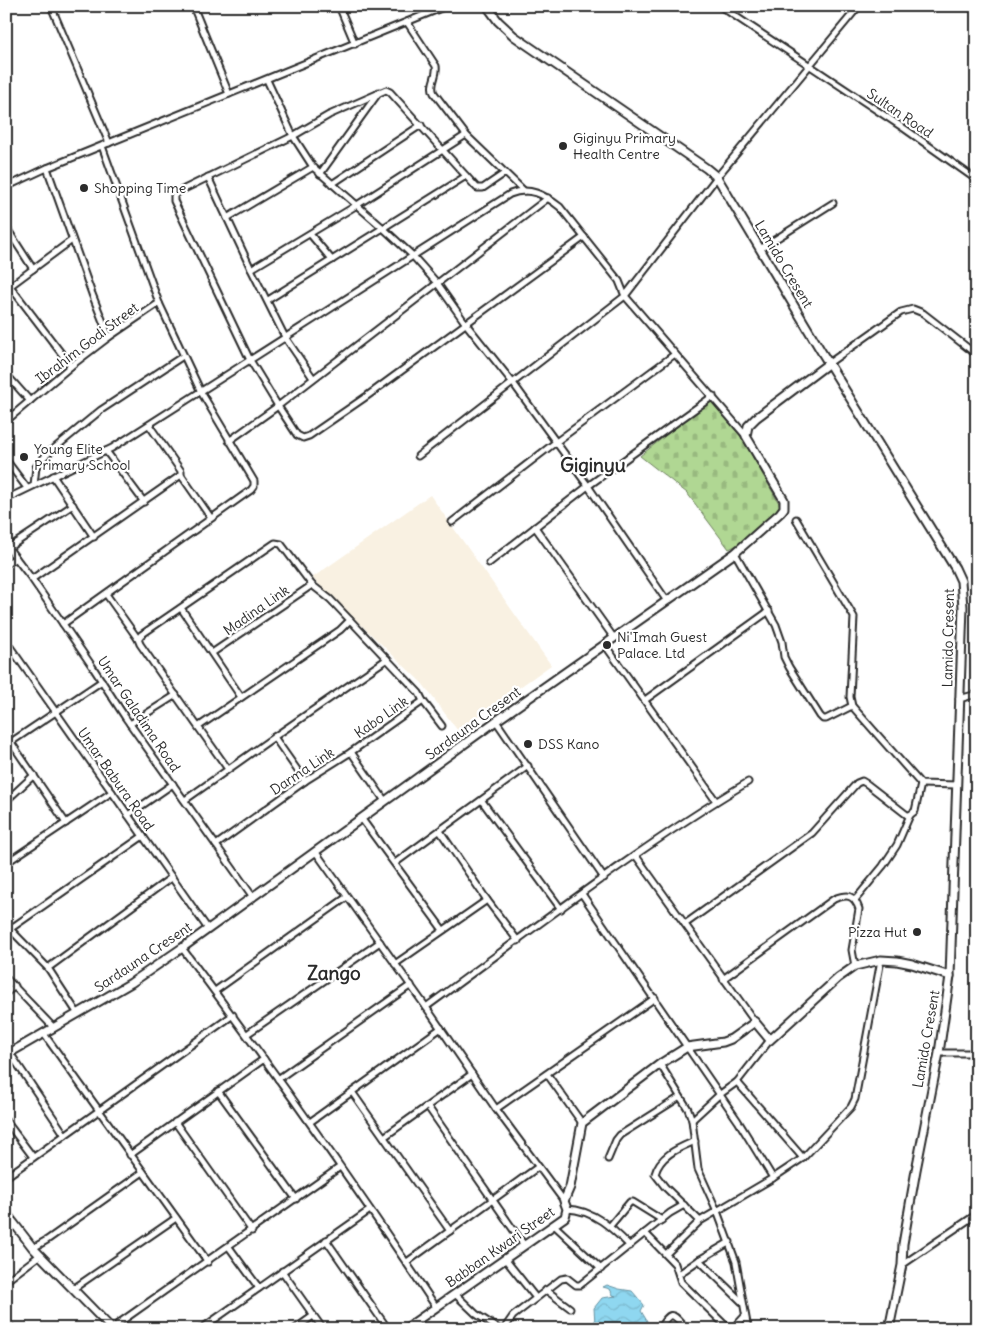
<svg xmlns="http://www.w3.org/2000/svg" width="983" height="1335" font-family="Delius,sans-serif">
  <defs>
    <pattern id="cemetery-stones" width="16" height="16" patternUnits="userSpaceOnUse" patternTransform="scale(1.25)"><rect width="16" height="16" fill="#b0d793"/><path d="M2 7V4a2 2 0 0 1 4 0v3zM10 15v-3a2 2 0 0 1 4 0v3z" fill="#98b97f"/></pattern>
    <pattern id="water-waves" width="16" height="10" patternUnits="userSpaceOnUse" patternTransform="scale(1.25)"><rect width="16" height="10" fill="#8fd7f0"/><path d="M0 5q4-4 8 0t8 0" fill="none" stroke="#7cb9ce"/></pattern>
  </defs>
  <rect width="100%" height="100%" fill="#fff"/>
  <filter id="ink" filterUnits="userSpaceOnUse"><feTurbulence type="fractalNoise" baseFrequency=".02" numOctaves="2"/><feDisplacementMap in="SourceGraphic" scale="10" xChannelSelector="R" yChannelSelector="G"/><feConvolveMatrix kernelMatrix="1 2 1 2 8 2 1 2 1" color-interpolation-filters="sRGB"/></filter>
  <g filter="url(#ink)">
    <polygon fill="#f9f1e2" points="430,495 551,665 458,731 422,683 312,578"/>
    <path fill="url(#cemetery-stones)" stroke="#6e815f" d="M 710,400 L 742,438 L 780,505 C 771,521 745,542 729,549 L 687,493 L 640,456 Z"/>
    <polygon fill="url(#water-waves)" stroke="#6792a1" points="607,1285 619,1289 632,1291 644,1305 641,1311 647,1321 646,1329 592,1329 595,1324 594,1308 602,1298 616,1296 613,1295 610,1289 603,1287"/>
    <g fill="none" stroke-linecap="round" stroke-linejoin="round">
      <g stroke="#2b2b2b" stroke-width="9">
        <g id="street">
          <polyline points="51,6 109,143"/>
          <polyline points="193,6 229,94"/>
          <polyline points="339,6 355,44"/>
          <polyline points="720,6 905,129 977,180"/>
          <path d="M 407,22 L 436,66 C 438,76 429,84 434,93 L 466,135 L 524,191"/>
          <polyline points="267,80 293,136 313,167 383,228 412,255 437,283 466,324 513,383 588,486 667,601"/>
          <polyline points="47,168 92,294 109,337"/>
          <polyline points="505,173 483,188 477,188 390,92 386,90 329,115 293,136 178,192 174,196 174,201 250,360 278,406 297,435 303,438 309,436 367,396 584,237"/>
          <polyline points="320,174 379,92"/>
          <polyline points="208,177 251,269 285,337 313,378"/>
          <polyline points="332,184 421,125"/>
          <polyline points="6,187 47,168 446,6"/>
          <polyline points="227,218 313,167"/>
          <polyline points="6,227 33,269"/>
          <polyline points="310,234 332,260"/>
          <polyline points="760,249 833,203"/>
          <polyline points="251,269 357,205 466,135"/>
          <polyline points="10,286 71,366"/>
          <polyline points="6,289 72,240"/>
          <polyline points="268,300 466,176"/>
          <polyline points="829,363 901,312 913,309 923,313 977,355"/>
          <polyline points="6,374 30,401"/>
          <polyline points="6,421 71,366 109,337 159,303"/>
          <polyline points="229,441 278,406 548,198"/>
          <polyline points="106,451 144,502"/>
          <polyline points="418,456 625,296 717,177 859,6"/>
          <polyline points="6,460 27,488"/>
          <polyline points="181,475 211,518"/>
          <polyline points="53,476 94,537"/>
          <polyline points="34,485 36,467 45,456 101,410 183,356"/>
          <path d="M 6,499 L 112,448 L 510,194 C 529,186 545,195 560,207 L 619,281 L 625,296 L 746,436"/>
          <polyline points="796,519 854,617 850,697 852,706 921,784 957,785"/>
          <polyline points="452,522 556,442 675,354"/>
          <polyline points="535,527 614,638"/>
          <polyline points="6,545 32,579 92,666 125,717 253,897"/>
          <polyline points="8,548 73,505"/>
          <polyline points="735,553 776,625 782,642 784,657 789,667 820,716 823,719 826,719 852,706"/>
          <polyline points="489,563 588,486 713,396"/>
          <polyline points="6,564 16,558"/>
          <polyline points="32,579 181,475 181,471 149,425"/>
          <polyline points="106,594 138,639"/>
          <polyline points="181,608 241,697"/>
          <polyline points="350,620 419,693 423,701 442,726"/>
          <polyline points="63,624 251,490 254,486 254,481 201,392 159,303 102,146"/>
          <polyline points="6,641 208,929"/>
          <polyline points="605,645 716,801"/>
          <polyline points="212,653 312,585"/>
          <polyline points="959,699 977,694"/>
          <polyline points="645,700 769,611"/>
          <polyline points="496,721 604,878"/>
          <polyline points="130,724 176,695"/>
          <path d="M 198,727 L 340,630 L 350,620 L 330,599 L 312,585 L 281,544 L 275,543 L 141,635 L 138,639 L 140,644 C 169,686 198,727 228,769"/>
          <polyline points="6,735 66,823"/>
          <polyline points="274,737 387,659"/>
          <polyline points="11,742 102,681"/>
          <polyline points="351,752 423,701"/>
          <polyline points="185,800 274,737 305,781"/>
          <polyline points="6,801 34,775"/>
          <polyline points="482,801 561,909"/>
          <polyline points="128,815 173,784"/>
          <polyline points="361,818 443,930"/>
          <polyline points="440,831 487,900 518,941"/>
          <polyline points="216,845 305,781 351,752 385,801"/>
          <polyline points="315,851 426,1007 496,1109 564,1201"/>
          <polyline points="636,856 755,1022"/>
          <polyline points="6,863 112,792"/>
          <polyline points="395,863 528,766"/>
          <polyline points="582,894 738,1121 773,1178"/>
          <polyline points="855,900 883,866 897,845 910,815 915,811 921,784"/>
          <polyline points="6,924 10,929 143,836"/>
          <polyline points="685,924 812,833 857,783 862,781 867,784 907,815 910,815"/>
          <polyline points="6,932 10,929 48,968 78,1014"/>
          <path d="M 182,948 C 270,1065 355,1185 436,1307"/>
          <polyline points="395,964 487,900"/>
          <polyline points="48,968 172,877"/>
          <polyline points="6,978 54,1028"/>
          <path d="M 723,979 L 834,899 C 847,894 854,894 859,909 L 852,950 L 855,966"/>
          <polyline points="215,991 347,897"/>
          <polyline points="6,993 15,986"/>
          <path d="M 426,1007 C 532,930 636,849 748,782"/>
          <polyline points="44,1034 208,1262"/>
          <polyline points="247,1034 380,942"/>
          <polyline points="10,1053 65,1135"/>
          <polyline points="939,1053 973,1053 977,1051"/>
          <polyline points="660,1064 688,1109 692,1120 698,1169 717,1211 736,1262 748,1329"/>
          <polyline points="547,1074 582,1123"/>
          <polyline points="278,1079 411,985"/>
          <polyline points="737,1082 803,1158"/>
          <polyline points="218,1091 296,1199"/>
          <polyline points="352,1092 450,1231"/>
          <polyline points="428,1107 524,1245"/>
          <polyline points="496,1109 655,998"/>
          <polyline points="692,1120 719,1095 737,1082 770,1040"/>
          <polyline points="6,1121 33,1157"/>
          <polyline points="175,1122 252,1231"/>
          <polyline points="310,1122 441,1028"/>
          <polyline points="384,1137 472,1074"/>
          <path d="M 695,1141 C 679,1148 660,1155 655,1174 L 665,1187 L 700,1221"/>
          <polyline points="130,1155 264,1059"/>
          <polyline points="608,1159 616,1140 620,1135 680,1097"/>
          <polyline points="6,1177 233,1015"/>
          <path d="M 567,1209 C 594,1210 612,1228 630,1246"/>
          <polyline points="554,1225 601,1269"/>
          <polyline points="610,1226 630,1202 633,1202 662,1220"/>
          <polyline points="645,1233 675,1264 681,1282 729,1329"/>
          <polyline points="326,1240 388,1329"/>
          <polyline points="229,1247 259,1288"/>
          <polyline points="33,1248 47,1240 143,1172"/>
          <polyline points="666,1254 700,1221 773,1178 803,1158 851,1107 855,1099 881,960"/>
          <polyline points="505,1259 536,1298"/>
          <polyline points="699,1260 742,1302"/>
          <polyline points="407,1262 538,1167"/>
          <polyline points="902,1265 977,1214"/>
          <polyline points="282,1271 323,1329"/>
          <polyline points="679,1274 699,1260 730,1242"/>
          <polyline points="6,1281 40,1255"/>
          <polyline points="73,1289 176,1218"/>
          <polyline points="546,1290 570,1308"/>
          <polyline points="455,1294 476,1314 499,1329"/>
          <polyline points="6,1322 12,1329"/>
          <polyline points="112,1328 340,1167"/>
          <polyline points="201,1329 370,1210"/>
          <polyline points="295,1329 313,1316"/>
          <polyline points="504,1329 513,1316 561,1279 567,1278 576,1285 580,1285 670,1213 684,1205"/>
          <path d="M 659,1329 C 672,1308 672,1314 687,1329"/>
          <polyline points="733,1329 745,1316"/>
        </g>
      </g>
      <g stroke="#2b2b2b" stroke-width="11">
        <g id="secondary">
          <polyline points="487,6 498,21 514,36 706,168 717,177 821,351 955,568 961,581 963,607 950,976 939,1053 916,1170 903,1244 902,1265 889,1329"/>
          <polyline points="6,1055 131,983 182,948 496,721 735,553 780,513 784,508 784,500 746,436 748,426 756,418 829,363"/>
          <polyline points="6,1213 33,1248 112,1329"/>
          <polyline points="405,1329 565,1217 567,1209 564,1201 570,1187 582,1123 660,1064 687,1047 723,1042 731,1039 755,1022 770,1040 838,978 855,966 881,960 897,961 912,964 950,976"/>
        </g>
      </g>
      <use href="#street" stroke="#fff" stroke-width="5"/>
      <use href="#secondary" stroke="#fff" stroke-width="7"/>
    </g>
  </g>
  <g fill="#2b2b2b" stroke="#fff" stroke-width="2">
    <circle cx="563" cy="146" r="5"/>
    <circle cx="84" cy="188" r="5"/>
    <circle cx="24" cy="457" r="5"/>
    <circle cx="607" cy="645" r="5"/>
    <circle cx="528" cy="744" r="5"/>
    <circle cx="917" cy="932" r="5"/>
  </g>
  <g text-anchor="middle" stroke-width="4.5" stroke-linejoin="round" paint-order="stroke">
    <g font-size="14" fill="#2b2b2b" stroke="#fff">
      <text transform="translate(900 113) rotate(34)" y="5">Sultan Road</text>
      <text transform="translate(784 264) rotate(59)" y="5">Lamido Cresent</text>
      <text transform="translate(87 343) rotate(-37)" y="5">Ibrahim Godi Street</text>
      <text transform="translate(256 610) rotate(-35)" y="5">Madina Link</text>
      <text transform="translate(948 638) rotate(-89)" y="5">Lamido Cresent</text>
      <text transform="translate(139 714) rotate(56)" y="5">Umar Galadima Road</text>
      <text transform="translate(381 717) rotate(-35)" y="5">Kabo Link</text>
      <text transform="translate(473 723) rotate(-36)" y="5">Sardauna Cresent</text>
      <text transform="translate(302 771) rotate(-34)" y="5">Darma Link</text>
      <text transform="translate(116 779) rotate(55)" y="5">Umar Babura Road</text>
      <text transform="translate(143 957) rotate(-34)" y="5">Sardauna Cresent</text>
      <text transform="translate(926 1039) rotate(-80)" y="5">Lamido Cresent</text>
      <text transform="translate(500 1247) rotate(-35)" y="5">Babban Kwari Street</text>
    </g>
    <g font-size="14" fill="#2b2b2b" stroke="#fff" text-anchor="start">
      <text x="573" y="143">Giginyu Primary<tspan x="573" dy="16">Health Centre</tspan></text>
      <text x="94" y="193">Shopping Time</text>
      <text x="34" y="454">Young Elite<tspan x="34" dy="16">Primary School</tspan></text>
      <text x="617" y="642">Ni'Imah Guest<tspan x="617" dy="16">Palace. Ltd</tspan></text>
      <text x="538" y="749">DSS Kano</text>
      <text x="907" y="937" text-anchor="end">Pizza Hut</text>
    </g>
    <g font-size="19" font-weight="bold" fill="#2b2b2b" stroke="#fff">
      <text x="593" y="472">Giginyu</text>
      <text x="334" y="980">Zango</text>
    </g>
  </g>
  <rect width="983" height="1335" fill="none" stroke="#fff" stroke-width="25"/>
  <rect x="12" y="12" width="958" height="1310" fill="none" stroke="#2b2b2b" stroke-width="2" filter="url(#ink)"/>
</svg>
